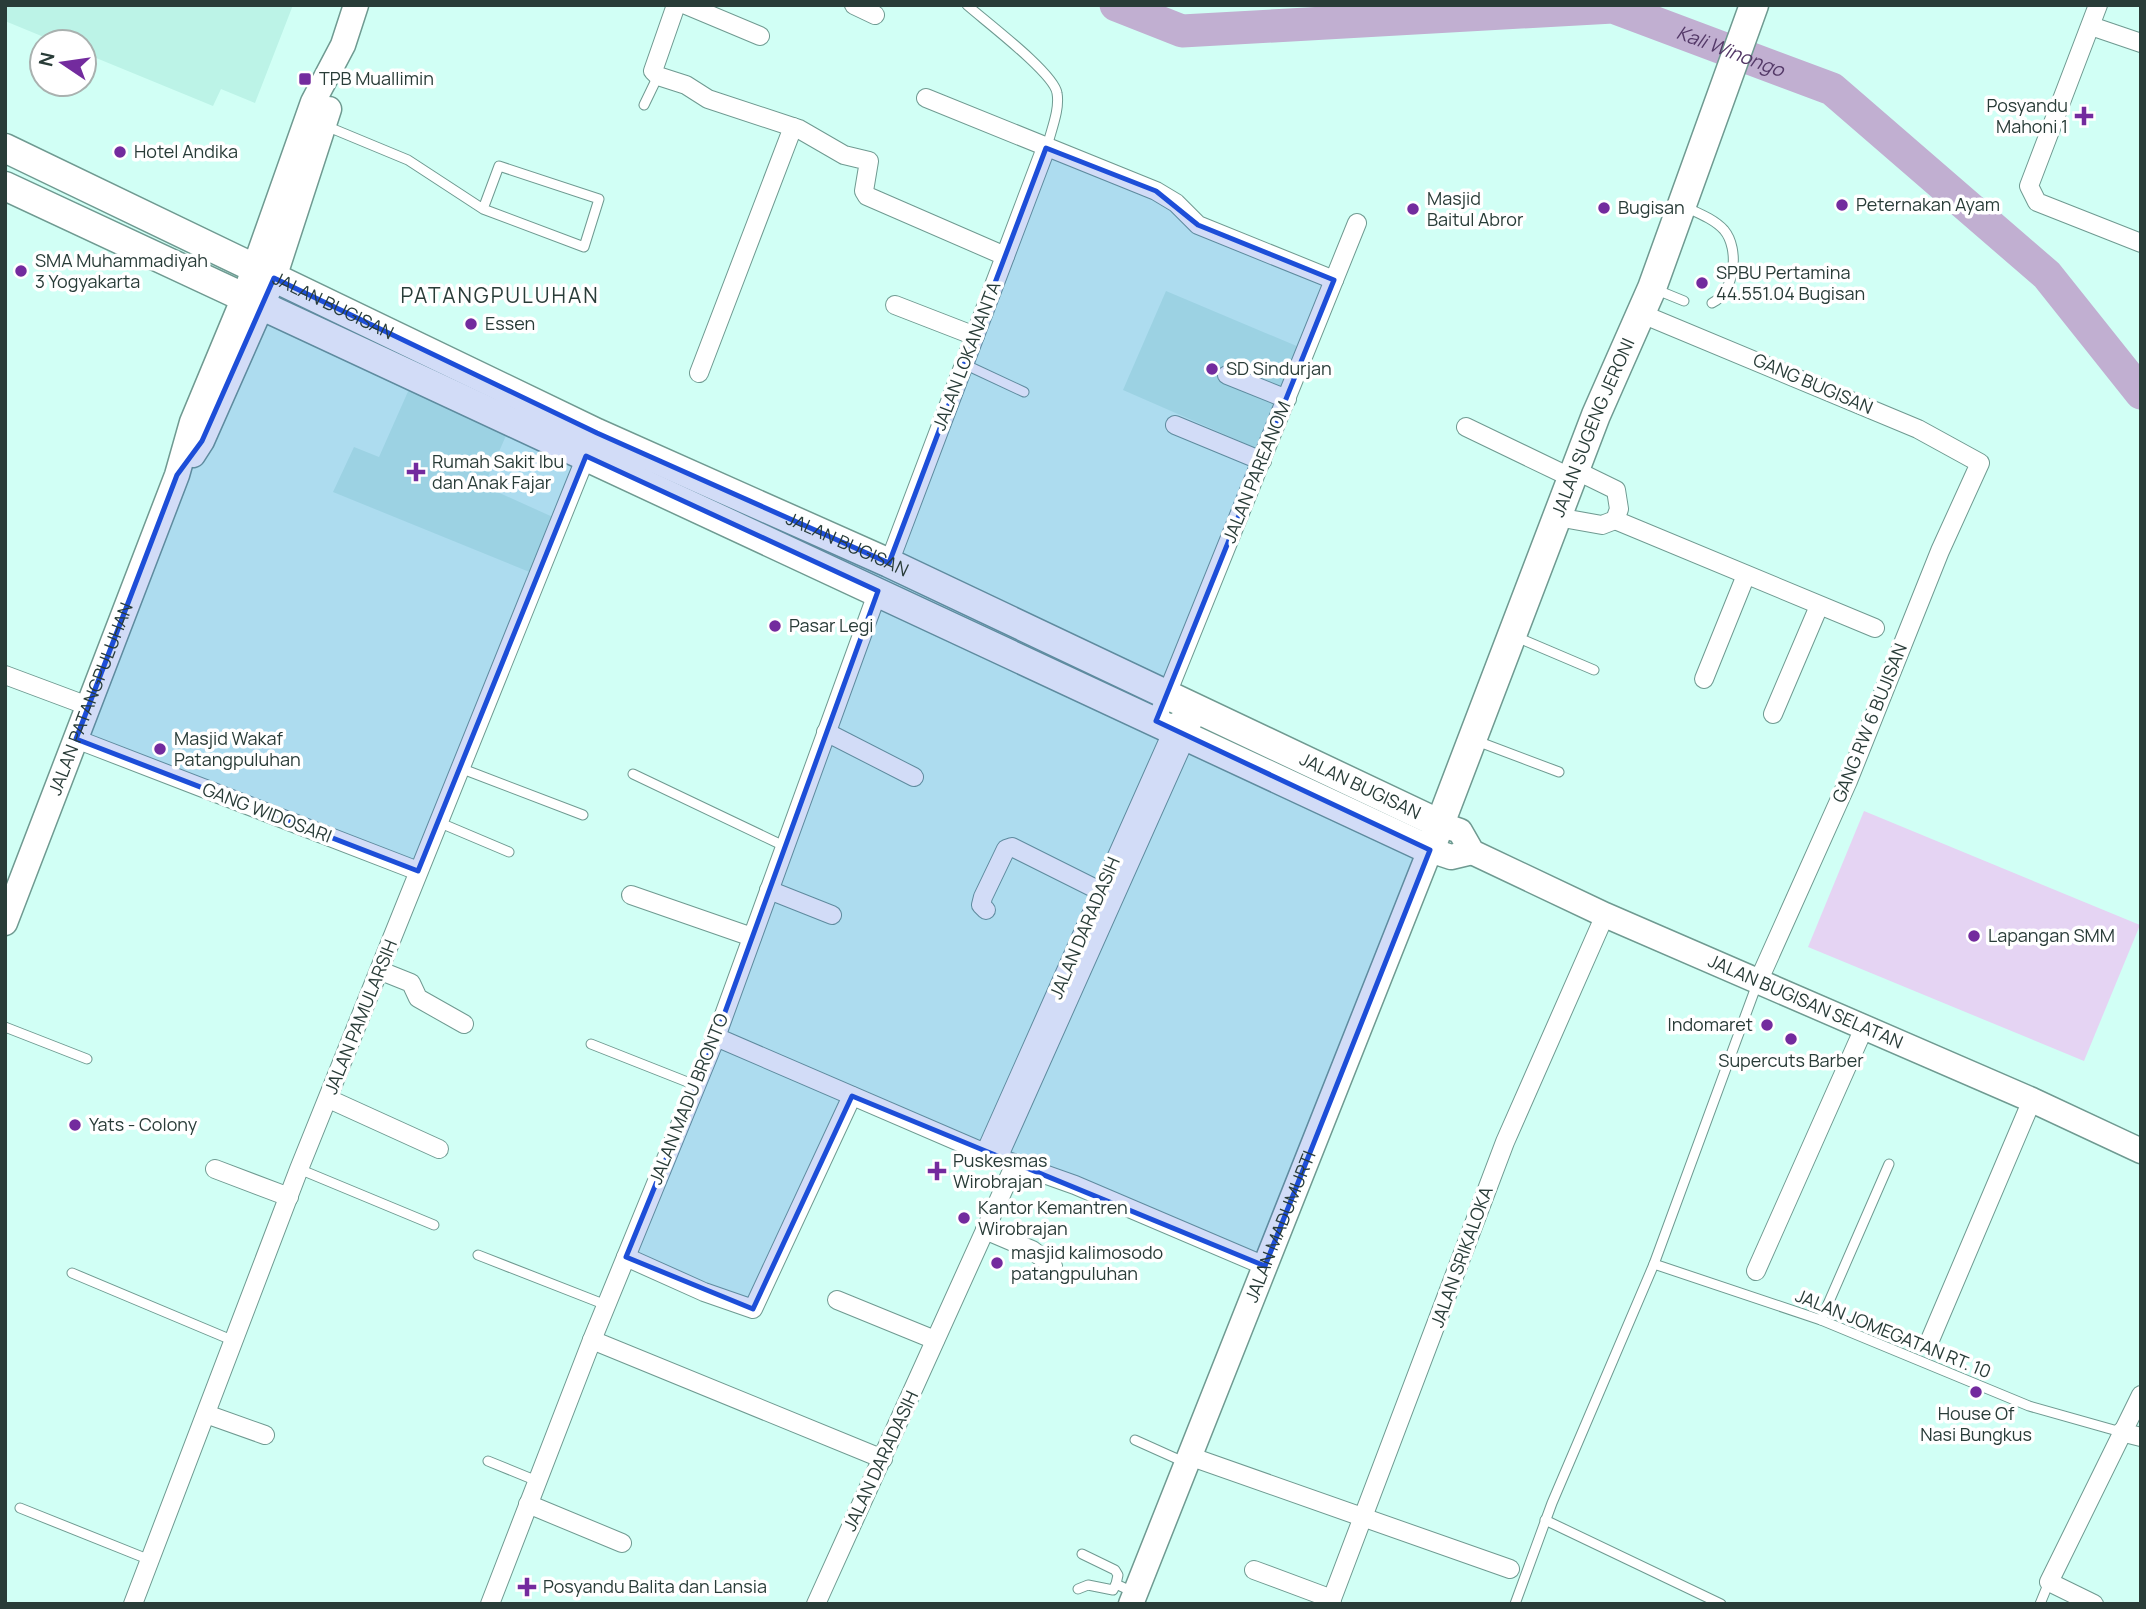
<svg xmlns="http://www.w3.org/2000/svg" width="2146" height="1609" font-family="Manrope,sans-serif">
  <rect width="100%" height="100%" fill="#d1fff5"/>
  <g fill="#bcf3e7">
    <polygon points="5,5 293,5 255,103 221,89 213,106 84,53 84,42 56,42 5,21"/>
    <polygon points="1166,291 1299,347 1258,449 1123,390"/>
    <polygon points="410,387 508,431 484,486 555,518 532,573 333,492 354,447 379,457"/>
  </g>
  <polygon fill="#e5d4f3" points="1864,811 2140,925 2084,1061 1808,947"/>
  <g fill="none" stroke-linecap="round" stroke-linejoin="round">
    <path stroke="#c1afd1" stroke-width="33" id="s1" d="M 1116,5 L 1182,31 L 1613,7 L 1832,89 L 2047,275 L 2141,393"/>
    <g stroke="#6f9a91" stroke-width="11">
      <g id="lane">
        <path d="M 967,5 C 985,21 1054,73 1057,93 C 1060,110 1051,130 1047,147"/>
        <polyline points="644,105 658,76"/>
        <polyline points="326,126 408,160 483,209 584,247 599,199 499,166 483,209"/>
        <path d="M 1685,207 C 1698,213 1714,219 1724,230 C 1740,249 1735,292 1712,303"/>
        <polyline points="1657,290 1684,301"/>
        <polyline points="964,364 1024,392"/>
        <polyline points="1514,636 1594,670"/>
        <polyline points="1474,740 1559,772"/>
        <polyline points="460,768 583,815"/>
        <polyline points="633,774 784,846"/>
        <polyline points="438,822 509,852"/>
        <polyline points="5,1027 87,1059"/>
        <polyline points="591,1044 695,1085"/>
        <polyline points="299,1169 434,1225"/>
        <polyline points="478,1255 606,1305"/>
        <polyline points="1654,1264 1821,1320 2029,1406 2121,1432"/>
        <polyline points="72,1273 234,1341"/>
        <polyline points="1821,1320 1889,1164"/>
        <polyline points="1135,1440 1184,1462"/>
        <polyline points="488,1461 537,1481"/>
        <polyline points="20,1508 150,1560"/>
        <polyline points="1545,1520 1721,1604"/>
        <polyline points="1082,1554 1115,1570 1118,1575 1116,1584 1133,1592"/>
        <polyline points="1078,1589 1088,1585 1113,1590 1116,1584"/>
        <polyline points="1515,1604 1552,1503 1654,1264 1757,984"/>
        <polyline points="2040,1604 2049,1582"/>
      </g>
    </g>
    <g stroke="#6f9a91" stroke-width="20">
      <g id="street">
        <polyline points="676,5 653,71 658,76 686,85 708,99 799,129 844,155 869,161 864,191 867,196 1005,256"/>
        <polyline points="686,5 760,36"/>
        <polyline points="854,5 875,15"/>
        <polyline points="2098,5 2029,186 2037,202 2141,243"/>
        <polyline points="2091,26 2141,43"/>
        <polyline points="926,98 1156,191 1176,203 1198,225 1334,280"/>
        <polyline points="895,305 975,336"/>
        <polyline points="1642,314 1918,429 1980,463 1940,551 1848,781 1758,982"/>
        <polyline points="699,373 793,127"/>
        <polyline points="1227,375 1287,399"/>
        <polyline points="1175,425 1262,461"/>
        <polyline points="1466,427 1572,478"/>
        <polyline points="1557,517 1602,525 1615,520 1619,509 1616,490 1575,470"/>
        <polyline points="1615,520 1875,628"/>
        <polyline points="889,563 1046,148"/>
        <polyline points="5,675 88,706"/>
        <polyline points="1704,679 1746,575"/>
        <polyline points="1773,714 1819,606"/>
        <polyline points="1156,721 1357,223"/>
        <polyline points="826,732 914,777"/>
        <polyline points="76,739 418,871"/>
        <polyline points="769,890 832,915"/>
        <polyline points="631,895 752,937"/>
        <polyline points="986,910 981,905 983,897 1006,849 1012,847 1100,891"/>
        <polyline points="381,971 411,983 418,998 464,1024"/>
        <polyline points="716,1037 985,1153 1075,1185 1265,1266"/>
        <polyline points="329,1099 439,1149"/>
        <polyline points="985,1153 1177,721"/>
        <polyline points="998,1158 1198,710"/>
        <polyline points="215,1169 289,1197"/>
        <polyline points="985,1230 1032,1250 1053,1266"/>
        <polyline points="626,1257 704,1292 753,1309 852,1096"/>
        <polyline points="1756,1271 1864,1028"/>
        <polyline points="837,1300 935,1340"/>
        <polyline points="592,1340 883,1459"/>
        <polyline points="1930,1340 2032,1100"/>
        <polyline points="206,1414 265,1435"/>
        <polyline points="2121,1432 2141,1437"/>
        <polyline points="1189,1456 1510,1569"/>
        <polyline points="528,1504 622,1543"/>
        <polyline points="1254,1570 1332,1599"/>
        <polyline points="133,1604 299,1169 589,449"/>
        <polyline points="490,1604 592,1340 716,1037 878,591"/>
        <polyline points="816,1604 1015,1164"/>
        <polyline points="1330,1604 1505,1142 1605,915"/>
        <polyline points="2094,1604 2049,1582 2141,1395"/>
      </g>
    </g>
    <g stroke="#6f9a91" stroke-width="27">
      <g id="secondary">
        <polyline points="193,455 202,441 274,278 329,109"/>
        <path id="s2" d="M 1440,824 L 1460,831 L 1472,852 L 1605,915 L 2032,1100 L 2141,1151"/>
        <path id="s3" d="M 5,923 L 177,475 L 192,422 L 244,297 L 313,102 L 343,45 L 356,5"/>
        <path id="s4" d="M 1131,1604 L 1430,850 L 1451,857 L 1472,852"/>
      </g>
    </g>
    <g stroke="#6f9a91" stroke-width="31">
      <g id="primary">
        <path id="s5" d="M 5,148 L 597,433 L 889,563 L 1440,824"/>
        <path id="s6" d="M 5,186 L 1430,850 L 1596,415 L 1652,288 L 1754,5"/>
      </g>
    </g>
    <use href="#lane" stroke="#fff" stroke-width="9"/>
    <use href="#street" stroke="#fff" stroke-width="18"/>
    <use href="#secondary" stroke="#fff" stroke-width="24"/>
    <use href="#primary" stroke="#fff" stroke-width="28"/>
  </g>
  <path fill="#1d4ed8" fill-opacity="0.2" stroke="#1d4ed8" stroke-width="5" stroke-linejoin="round" d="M 1046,148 L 1156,191 L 1198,225 L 1334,280 L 1156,721 L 1430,850 L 1265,1266 L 852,1096 L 753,1309 L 626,1257 L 716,1037 L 878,591 L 586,456 L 418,871 L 76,739 L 177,475 L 202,441 L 274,278 L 597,433 L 889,563 Z"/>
  <g fill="#732b9e" stroke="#fff" stroke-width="2.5">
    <rect x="298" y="72" width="14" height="14" rx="3.5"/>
    <path d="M2080.5 105.5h7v7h7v7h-7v7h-7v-7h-7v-7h7z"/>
    <circle cx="120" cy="152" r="7"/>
    <circle cx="1842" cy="205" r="7"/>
    <circle cx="1604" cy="208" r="7"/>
    <circle cx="1413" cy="209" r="7"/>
    <circle cx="21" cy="271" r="7"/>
    <circle cx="1702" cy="283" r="7"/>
    <circle cx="471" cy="324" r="7"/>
    <circle cx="1212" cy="369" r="7"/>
    <path d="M412.5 461.5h7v7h7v7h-7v7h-7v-7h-7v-7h7z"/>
    <circle cx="775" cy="626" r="7"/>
    <circle cx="160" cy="749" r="7"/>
    <circle cx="1974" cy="936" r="7"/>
    <circle cx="1767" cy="1025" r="7"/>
    <circle cx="1791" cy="1039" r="7"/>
    <circle cx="75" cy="1125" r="7"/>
    <path d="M933.5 1160.5h7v7h7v7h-7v7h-7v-7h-7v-7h7z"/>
    <circle cx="964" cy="1218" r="7"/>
    <circle cx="997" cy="1263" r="7"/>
    <circle cx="1976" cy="1392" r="7"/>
    <path d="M523.5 1576.5h7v7h7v7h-7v7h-7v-7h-7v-7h7z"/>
  </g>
  <g text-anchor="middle" stroke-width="7" stroke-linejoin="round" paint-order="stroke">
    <g font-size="18" fill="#293c38" stroke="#fff" text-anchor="start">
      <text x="319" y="85">TPB Muallimin</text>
      <text x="2068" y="112" text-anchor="end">Posyandu<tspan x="2068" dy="21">Mahoni 1</tspan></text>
      <text x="134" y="158">Hotel Andika</text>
      <text x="1427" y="205">Masjid<tspan x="1427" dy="21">Baitul Abror</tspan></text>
      <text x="1856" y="211">Peternakan Ayam</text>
      <text x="1618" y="214">Bugisan</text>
      <text x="35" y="267">SMA Muhammadiyah<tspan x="35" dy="21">3 Yogyakarta</tspan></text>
      <text x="1716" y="279">SPBU Pertamina<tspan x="1716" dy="21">44.551.04 Bugisan</tspan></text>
      <text x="485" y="330">Essen</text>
      <text x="1226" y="375">SD Sindurjan</text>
      <text x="432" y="468">Rumah Sakit Ibu<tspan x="432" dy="21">dan Anak Fajar</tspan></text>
      <text x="789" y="632">Pasar Legi</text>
      <text x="174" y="745">Masjid Wakaf<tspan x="174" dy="21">Patangpuluhan</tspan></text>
      <text x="1988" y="942">Lapangan SMM</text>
      <text x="1753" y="1031" text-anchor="end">Indomaret</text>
      <text x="1791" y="1067" text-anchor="middle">Supercuts Barber</text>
      <text x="89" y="1131">Yats - Colony</text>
      <text x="953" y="1167">Puskesmas<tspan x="953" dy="21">Wirobrajan</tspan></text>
      <text x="978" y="1214">Kantor Kemantren<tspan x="978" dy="21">Wirobrajan</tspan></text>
      <text x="1011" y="1259">masjid kalimosodo<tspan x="1011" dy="21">patangpuluhan</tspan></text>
      <text x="1976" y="1420" text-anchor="middle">House Of<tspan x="1976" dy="21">Nasi Bungkus</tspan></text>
      <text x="543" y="1593">Posyandu Balita dan Lansia</text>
    </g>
    <g font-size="18" fill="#293c38" stroke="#fff">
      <text dy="6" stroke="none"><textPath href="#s5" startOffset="364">JALAN BUGISAN</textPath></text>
      <text transform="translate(967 356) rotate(-69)" y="6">JALAN LOKANANTA</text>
      <text transform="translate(1813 384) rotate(23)" y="6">GANG BUGISAN</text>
      <text dy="6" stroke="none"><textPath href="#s6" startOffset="2025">JALAN SUGENG JERONI</textPath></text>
      <text transform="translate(1257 472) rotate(-68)" y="6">JALAN PAREANOM</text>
      <text dy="6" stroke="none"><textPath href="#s5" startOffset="931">JALAN BUGISAN</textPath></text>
      <text dy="6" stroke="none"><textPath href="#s3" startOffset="240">JALAN PATANGPULUHAN</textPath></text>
      <text transform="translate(1870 723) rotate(-68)" y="6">GANG RW 6 BUJISAN</text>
      <text dy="6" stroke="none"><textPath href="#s5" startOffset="1498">JALAN BUGISAN</textPath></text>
      <text transform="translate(267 813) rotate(21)" y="6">GANG WIDOSARI</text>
      <text transform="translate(1085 928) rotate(-67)" y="6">JALAN DARADASIH</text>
      <text dy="6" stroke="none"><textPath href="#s2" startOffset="411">JALAN BUGISAN SELATAN</textPath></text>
      <text transform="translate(361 1017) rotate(-68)" y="6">JALAN PAMULARSIH</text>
      <text transform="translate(689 1099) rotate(-68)" y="6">JALAN MADU BRONTO</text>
      <text dy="6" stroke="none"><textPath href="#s4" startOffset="406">JALAN MADUMURTI</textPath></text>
      <text transform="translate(1462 1257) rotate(-70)" y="6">JALAN SRIKALOKA</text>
      <text transform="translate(1893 1334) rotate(22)" y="6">JALAN JOMEGATAN RT. 10</text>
      <text transform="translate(881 1461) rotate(-65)" y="6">JALAN DARADASIH</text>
    </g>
    <g font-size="19" font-style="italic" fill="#543968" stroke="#fff">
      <text dy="7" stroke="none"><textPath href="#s1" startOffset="628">Kali Winongo</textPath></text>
    </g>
    <g font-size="21" letter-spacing="2" fill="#293c38" stroke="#fff">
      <text x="500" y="303">PATANGPULUHAN</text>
    </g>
  </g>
  <rect width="2146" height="1609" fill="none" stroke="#293c38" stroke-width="14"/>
  <g transform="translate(63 63) rotate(283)"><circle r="33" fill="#ffffff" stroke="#a9b1af" stroke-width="2"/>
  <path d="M0-5L12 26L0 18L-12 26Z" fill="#732b9e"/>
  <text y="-10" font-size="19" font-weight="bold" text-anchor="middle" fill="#293c38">N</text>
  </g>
</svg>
